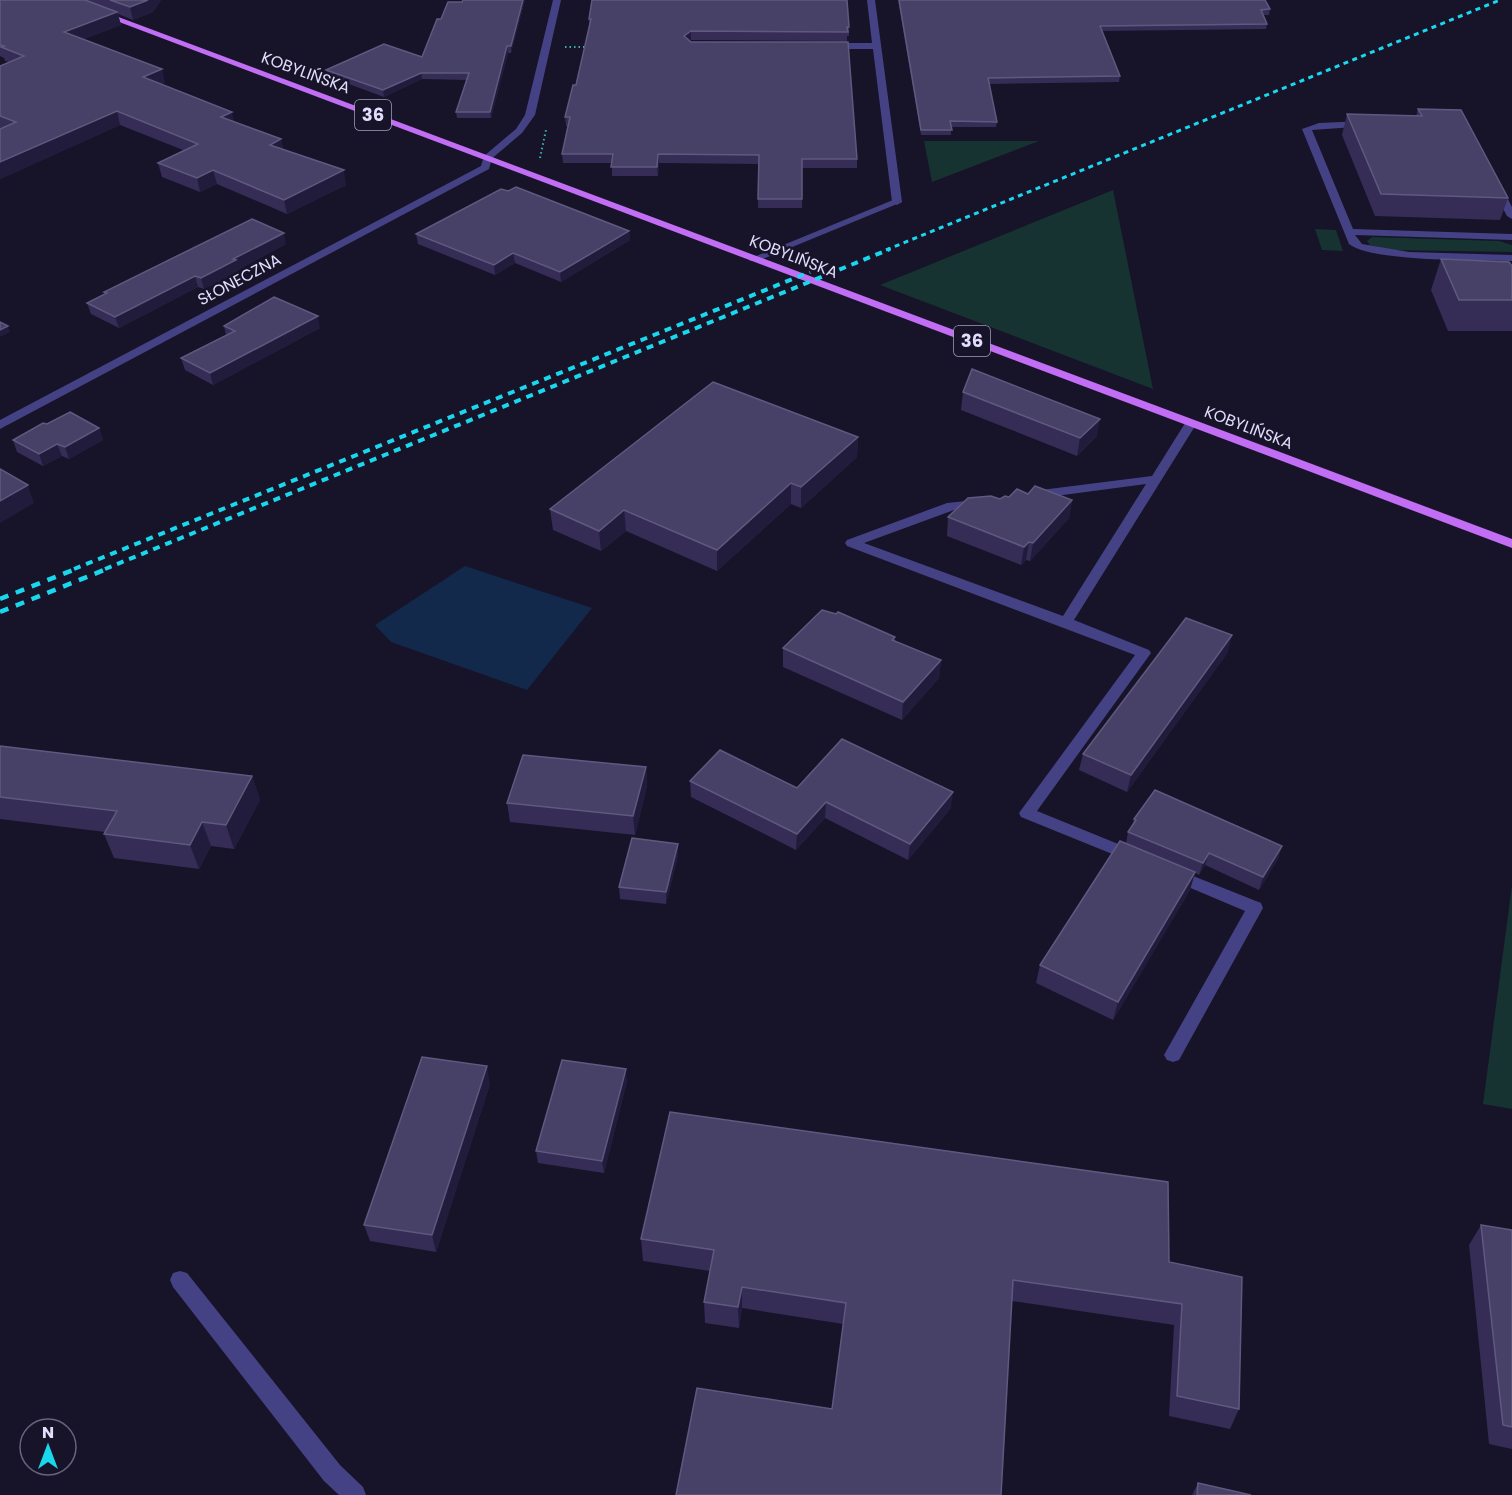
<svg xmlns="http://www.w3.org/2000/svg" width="1512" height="1495" font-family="Poppins,sans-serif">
  <rect width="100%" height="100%" fill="#171329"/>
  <g fill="#163331">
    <polygon points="924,141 1039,141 932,182"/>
    <polygon points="1113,190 1153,389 880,285 912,272"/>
    <polygon points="1315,229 1336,230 1343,251 1322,250"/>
    <polygon points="1372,237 1499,241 1512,245 1512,252 1390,250 1370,245 1367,241"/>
    <polygon points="1512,885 1512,1109 1483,1104"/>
  </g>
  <polygon fill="#13294c" points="465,566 592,608 527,690 391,642 375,625"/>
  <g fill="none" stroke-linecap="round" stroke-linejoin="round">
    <g stroke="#3bb3ac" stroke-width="2" stroke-dasharray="1.5 3" stroke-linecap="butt">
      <polyline points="565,47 588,47"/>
      <polyline points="540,158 546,130"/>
    </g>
    <g fill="#444284" fill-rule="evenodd">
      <path d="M 1365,121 L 1370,124 L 1368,126 L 1312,130 L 1353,229 L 1512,234 L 1512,240 L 1355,235 L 1362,244 L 1409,252 L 1512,255 L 1512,261 C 1480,260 1371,262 1349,244 L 1302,129 L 1319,123 Z"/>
      <polygon points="1493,186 1502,188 1512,207 1512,219 1507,216 1492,188"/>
      <polygon points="893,200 902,202 758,261 750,261 749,259"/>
      <polygon points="1191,419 1197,423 1074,620 1149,650 1151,653 1037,811 1138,852 1140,856 1138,860 1132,862 1021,817 1019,813 1135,655 847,546 845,543 847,540 947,503 985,499 986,502 985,505 954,510 864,543 1063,616 1146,484 1033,499 1027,495 1033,491 1152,476 1187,420"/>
      <polygon points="1173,868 1261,903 1263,908 1179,1060 1173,1062 1167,1060 1164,1055 1245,911 1167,878 1165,874 1167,870"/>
      <polygon points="180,1271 187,1273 340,1465 363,1487 366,1495 339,1495 324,1481 173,1287 170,1280 173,1273"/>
    </g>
    <g fill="#444284" fill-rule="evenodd">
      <polygon points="867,0 875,0 902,202 897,205 892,202 873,49 830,49 826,46 830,43 872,43"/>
      <polygon points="484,156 492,158 489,169 0,429 0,420 481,166"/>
    </g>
    <polygon fill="#444284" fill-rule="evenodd" points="553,0 561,0 535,115 522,133 490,160 484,160 484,156 516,129 525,115"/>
    <polygon fill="#c16df4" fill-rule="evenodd" points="61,0 73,0 1512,539 1512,548"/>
    <polyline stroke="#19d8ed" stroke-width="3" stroke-dasharray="5 4.5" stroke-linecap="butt" points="886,250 1500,0"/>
    <g stroke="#19d8ed" stroke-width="4" stroke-dasharray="7 6" stroke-linecap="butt">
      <polyline points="74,569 810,272"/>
      <polyline points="105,569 890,249"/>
    </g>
    <g stroke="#19d8ed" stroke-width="4.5" stroke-dasharray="9 8" stroke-linecap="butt">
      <polyline points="0,599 78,568"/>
      <polyline points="0,612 109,568"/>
    </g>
  </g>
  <g fill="#352d56">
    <polygon points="0,0 161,0 153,12 133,20 118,14 121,25 84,39 165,82 161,84 234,122 281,139 283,149 346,185 287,214 217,184 200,192 162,177 158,163 183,150 120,125 0,179 0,129 1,128 0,128 0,66 9,62 5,61 4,58 0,56"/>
    <polygon points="525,0 511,53 508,53 491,118 457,118 456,112 467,80 422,79 384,97 327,76 326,70 422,57 441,19 462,2"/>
    <polygon points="898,0 1265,0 1270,9 1269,15 1263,15 1267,24 1266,29 1102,31 1120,76 1119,82 989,84 997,122 996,127 951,127 951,135 921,135"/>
    <polygon points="589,19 849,27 849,36 847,36 847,41 691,40 690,41 857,159 857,168 802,168 802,208 758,208 759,164 659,163 658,176 612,176 612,163 563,163 562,154 568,126 566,126 565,117 576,85 589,26"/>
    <polygon points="1418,109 1508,198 1500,220 1375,216 1342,135 1347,114 1416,116"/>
    <polygon points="629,231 630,240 561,282 515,263 495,275 418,244 416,234"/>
    <polygon points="286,244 238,270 238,272 204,289 198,287 119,328 91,314 87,303 105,294 104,292"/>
    <polygon points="1441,259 1512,266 1512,331 1448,331 1431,290"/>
    <polygon points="224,326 320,328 213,385 185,370 181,358 226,335"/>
    <polygon points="963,392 1097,436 1077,456 961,410"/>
    <polygon points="47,424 99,428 103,440 69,459 62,456 43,466 17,452 13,440"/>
    <polygon points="858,437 857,457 801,508 791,504 717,571 626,531 601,551 553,530 550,509"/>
    <polygon points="1028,494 1072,500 1069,518 1030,561 1026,560 1021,565 947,536 948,517 1000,499"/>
    <polygon points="895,637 895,641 941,660 939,678 902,720 783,667 783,648"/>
    <polygon points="1228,652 1127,792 1079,770 1083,754"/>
    <polygon points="0,746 252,776 260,800 234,849 211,846 199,869 114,858 104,834 105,832 0,819"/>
    <polygon points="646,767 647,786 635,835 510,822 507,803"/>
    <polygon points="690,781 797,788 951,808 908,860 825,818 796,850 691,797"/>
    <polygon points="1134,819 1282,846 1278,859 1259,890 1205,865 1199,875 1195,873 1190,890 1113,1020 1036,983 1040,965 1126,843 1128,832 1132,826"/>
    <polygon points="678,856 666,904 620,899 619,887"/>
    <polygon points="627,1081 604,1173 538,1163 536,1151"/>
    <polygon points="490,1084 436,1252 370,1241 364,1225"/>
    <polygon points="1481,1225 1512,1230 1512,1449 1489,1444 1469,1245"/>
    <polygon points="641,1239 1169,1262 1239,1409 1230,1429 1169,1416 1174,1325 1012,1301 832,1409 843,1324 742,1308 739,1328 705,1323 704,1302 710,1271 643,1261"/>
    <polygon points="1198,1483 1251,1495 1192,1495"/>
  </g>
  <g fill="#211b3c">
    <polygon points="148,0 161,0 153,12 133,20 130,7"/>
    <polygon points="523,0 525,0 511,53 511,46"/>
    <polygon points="117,12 121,25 68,45 64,32"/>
    <polygon points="691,31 691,40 685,45 684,36"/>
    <polygon points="507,46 508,53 491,118 490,112"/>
    <polygon points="162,69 165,82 146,90 143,77"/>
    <polygon points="421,73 422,79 384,97 383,90"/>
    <polygon points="117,111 120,125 0,179 0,162"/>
    <polygon points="232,112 235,126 221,117"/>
    <polygon points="281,139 284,153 270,145"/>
    <polygon points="658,154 659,163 658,176 657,167"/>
    <polygon points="213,170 217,184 200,192 197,178"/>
    <polygon points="344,170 346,185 287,214 284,200"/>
    <polygon points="629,231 630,240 561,282 560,272"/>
    <polygon points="284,233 286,244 238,270 238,272 204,289 201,278 233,259"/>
    <polygon points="513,253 515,263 495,275 494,265"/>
    <polygon points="195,276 198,287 119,328 115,317"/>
    <polygon points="318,316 320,328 213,385 210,373"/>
    <polygon points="8,326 10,332 0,337 0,330"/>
    <polygon points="1100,419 1097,436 1077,456 1080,438"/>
    <polygon points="99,428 103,440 69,459 65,447"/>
    <polygon points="858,437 857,457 801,508 801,487"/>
    <polygon points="57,444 62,456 43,466 39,454"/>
    <polygon points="791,483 791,504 717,571 717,550"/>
    <polygon points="28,485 34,503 0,523 0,501"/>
    <polygon points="1072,500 1069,518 1030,561 1033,543"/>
    <polygon points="624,510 626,531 601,551 599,531"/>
    <polygon points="1029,542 1026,560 1021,565 1024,547"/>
    <polygon points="1232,635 1228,652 1127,792 1131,775"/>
    <polygon points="941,660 939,678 902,720 903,702"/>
    <polygon points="646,767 647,786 635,835 633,816"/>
    <polygon points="252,776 260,800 234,849 226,825"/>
    <polygon points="953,792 951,808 908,860 910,844"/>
    <polygon points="826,802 825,818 796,850 797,834"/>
    <polygon points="202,822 211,846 199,869 190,845"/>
    <polygon points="678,844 678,856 666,904 666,892"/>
    <polygon points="1282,846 1278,859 1259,890 1263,877"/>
    <polygon points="1209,853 1205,865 1199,875 1203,863"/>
    <polygon points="1195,872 1190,890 1113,1020 1118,1002"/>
    <polygon points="487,1066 490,1084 436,1252 432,1235"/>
    <polygon points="626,1069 627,1081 604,1173 602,1161"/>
    <polygon points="742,1287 742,1308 739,1328 738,1307"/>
  </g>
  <g fill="#474067" stroke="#60597f" stroke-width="1.5">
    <polygon points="0,0 85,0 117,12 64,32 162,69 143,77 232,112 221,117 281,139 270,145 344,170 284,200 213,170 197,178 158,163 198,144 117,111 0,162 0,129 16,122 0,116 0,66 24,56 1,47 4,46 0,45"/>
    <polygon points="110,0 148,0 130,7"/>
    <polygon points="463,0 523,0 511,46 507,46 490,112 456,112 469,73 421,73 383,90 326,70 384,44 422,57 437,19 441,19 448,2 462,2"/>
    <polygon points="592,0 847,0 849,27 847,27 848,32 691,31 684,36 691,42 848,42 857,159 802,159 802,199 758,199 759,155 658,154 657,167 611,167 613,154 562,154 570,117 565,117 573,85 576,85 591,19 589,19"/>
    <polygon points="899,0 1265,0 1270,9 1261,10 1267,24 1100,26 1120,76 988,78 997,122 950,121 952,130 921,130"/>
    <polygon points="1418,109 1461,110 1508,198 1381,194 1347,114 1422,116"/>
    <polygon points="516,187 629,231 560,272 513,253 494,265 416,234 501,189 508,191"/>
    <polygon points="252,219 284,233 233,259 236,260 201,278 195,276 115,317 87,303 107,293 104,292"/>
    <polygon points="1441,259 1509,262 1512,266 1512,300 1459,300"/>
    <polygon points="274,297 318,316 210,373 181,358 235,331 224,326"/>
    <polygon points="0,322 8,326 0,330"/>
    <polygon points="972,369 1100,419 1080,438 963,392"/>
    <polygon points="713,382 858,437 801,487 791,483 717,550 624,510 599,531 550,509"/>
    <polygon points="70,412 99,428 65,447 57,444 39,454 13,440 43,423 47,424"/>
    <polygon points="0,469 28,485 0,501"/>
    <polygon points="1035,486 1072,500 1033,543 1029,542 1024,547 948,517 968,498 991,496 1000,499 1005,496 1009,497 1017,489 1028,494"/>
    <polygon points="822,610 836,614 838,612 895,637 892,640 941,660 903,702 783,648"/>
    <polygon points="1186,618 1232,635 1131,775 1083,754"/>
    <polygon points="842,739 953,792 910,844 826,802 797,834 690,781 720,750 797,788"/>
    <polygon points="0,746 252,776 226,825 202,822 190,845 104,834 117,811 0,797"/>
    <polygon points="523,755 646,767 633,816 507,803"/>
    <polygon points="1155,790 1282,846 1263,877 1209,853 1203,863 1128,832 1136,820 1134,819"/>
    <polygon points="632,838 678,844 666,892 619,887"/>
    <polygon points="1120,841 1195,872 1118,1002 1040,965"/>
    <polygon points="422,1057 487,1066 432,1235 364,1225"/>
    <polygon points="562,1060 626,1069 602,1161 536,1151"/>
    <polygon points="670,1112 1168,1182 1169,1262 1242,1277 1239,1409 1177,1396 1182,1304 1013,1280 1001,1495 676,1495 697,1388 832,1409 846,1303 742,1287 738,1307 704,1302 714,1250 641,1239"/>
    <polygon points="1481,1225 1512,1230 1512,1427 1503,1425"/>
    <polygon points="1198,1483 1251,1495 1197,1495"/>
  </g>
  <g text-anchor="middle" stroke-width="5" stroke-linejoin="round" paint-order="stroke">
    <g font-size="16" fill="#e1ddfc" stroke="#171329">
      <text transform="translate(306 72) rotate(20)" y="6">KOBYLIŃSKA</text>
      <text transform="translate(794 256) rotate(21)" y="6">KOBYLIŃSKA</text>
      <text transform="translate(239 279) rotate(-28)" y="6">SŁONECZNA</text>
      <text transform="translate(1249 427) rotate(21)" y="6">KOBYLIŃSKA</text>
    </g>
    <g fill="#171329" stroke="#a4a0bd" stroke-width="1.5">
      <rect x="355" y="100" width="36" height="30" rx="4.5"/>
      <rect x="954" y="326" width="36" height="30" rx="4.5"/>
    </g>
    <g font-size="18" font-weight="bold" fill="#e1ddfc">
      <text x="373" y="121">36</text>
      <text x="972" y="347">36</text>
    </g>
  </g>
  <g transform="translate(48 1447)"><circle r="28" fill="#171329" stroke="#68647d" stroke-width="1.5"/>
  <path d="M0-4.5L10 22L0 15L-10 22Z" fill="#19d8ed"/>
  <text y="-9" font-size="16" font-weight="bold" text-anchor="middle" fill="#e1ddfc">N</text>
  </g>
</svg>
